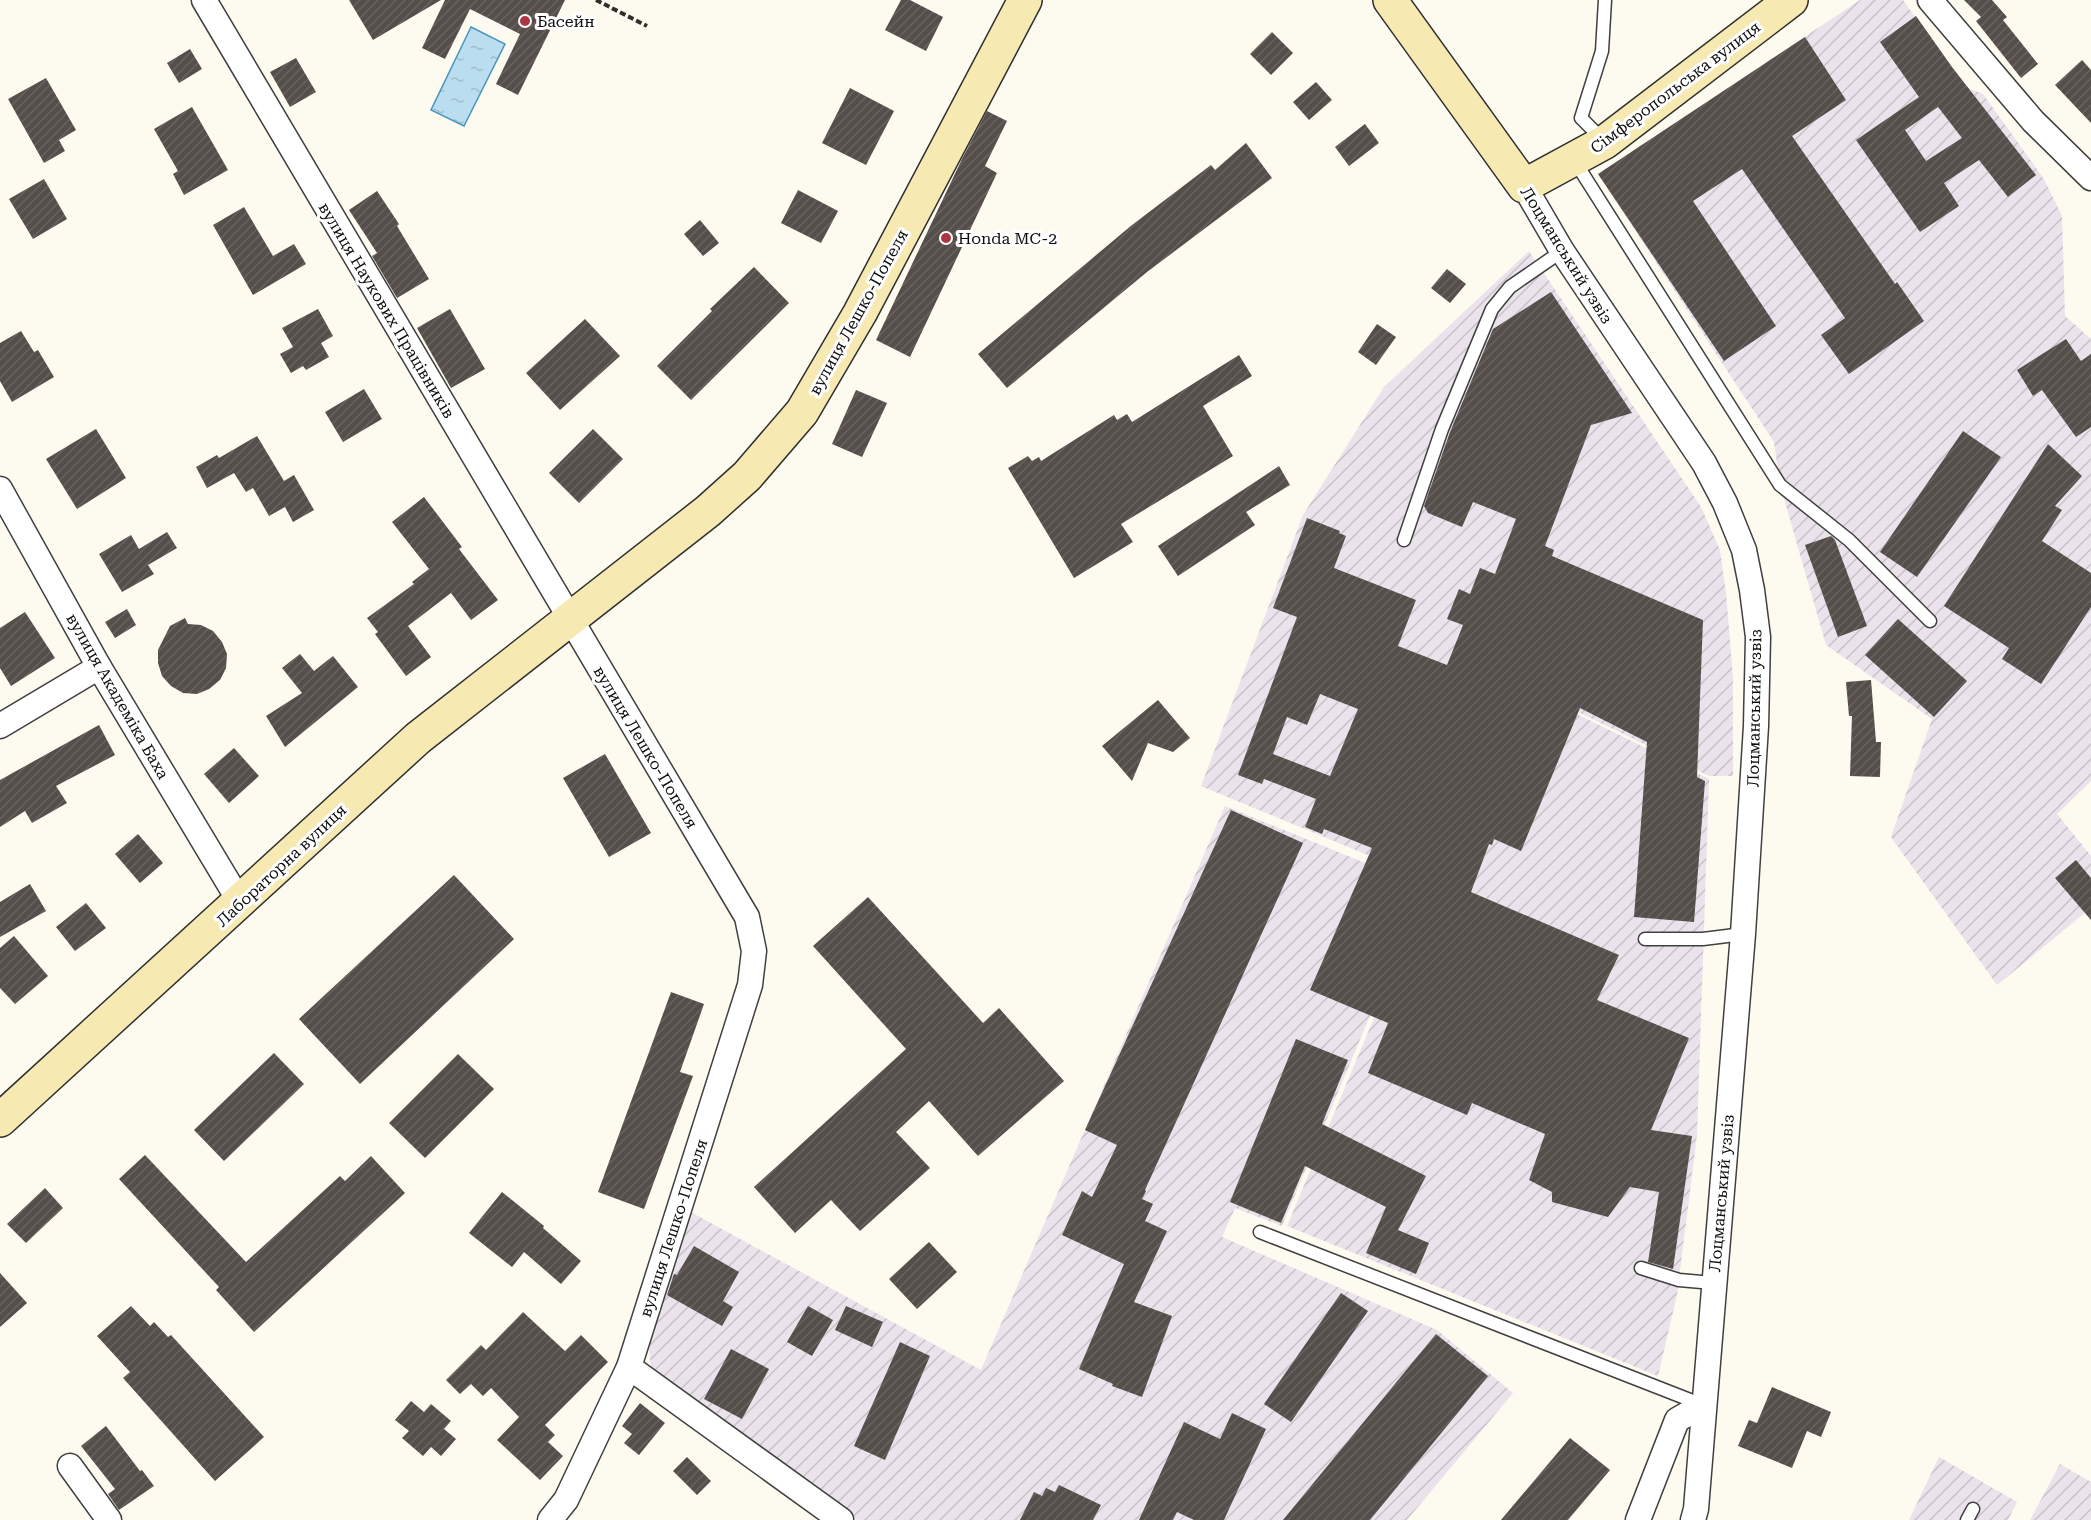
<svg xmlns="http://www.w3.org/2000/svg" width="2091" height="1520" font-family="'Roboto Serif',serif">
  <defs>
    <pattern id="industrial-furrows" width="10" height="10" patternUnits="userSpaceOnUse" patternTransform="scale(1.5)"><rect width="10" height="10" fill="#eae3eb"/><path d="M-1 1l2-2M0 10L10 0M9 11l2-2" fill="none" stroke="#c8c2c8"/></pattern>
    <pattern id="water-ripples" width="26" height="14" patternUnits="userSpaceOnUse" patternTransform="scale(1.5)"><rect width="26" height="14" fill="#badeef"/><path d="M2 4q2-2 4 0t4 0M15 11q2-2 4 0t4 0" fill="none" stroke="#9fbdcc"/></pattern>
    <pattern id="building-hatch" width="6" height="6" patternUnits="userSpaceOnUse" patternTransform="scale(1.5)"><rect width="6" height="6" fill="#554e4b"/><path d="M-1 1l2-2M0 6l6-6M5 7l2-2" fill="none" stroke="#686360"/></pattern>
  </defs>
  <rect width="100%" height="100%" fill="#fdfaf0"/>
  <g fill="url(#industrial-furrows)">
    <polygon points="1860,0 1903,0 1966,87 1983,94 2044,179 2062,216 2065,316 2091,339 2091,781 2057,814 2091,856 2091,908 1997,985 1891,837 1932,719 1826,645 1780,485 1774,442 1598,174"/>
    <polygon points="1529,251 1701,507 1720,550 1726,593 1733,678 1733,776 1709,776 1525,686 1430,881 1201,786 1303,515 1384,387"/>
    <polygon points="1526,689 1709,779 1697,1135 1677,1295 1658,1376 1287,1226 1417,915"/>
    <polygon points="1225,806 1424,887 1282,1226 1235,1208 1222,1237 1437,1330 1513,1393 1407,1520 857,1520 651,1367 649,1350 659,1286 687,1210 981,1370"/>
    <polygon points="1939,1457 2017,1502 2008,1520 1909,1520"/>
    <polygon points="2060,1464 2091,1482 2091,1520 2030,1520"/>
  </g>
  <polygon fill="url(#water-ripples)" stroke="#4996bd" stroke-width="1.5" points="471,27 505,44 464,126 431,110"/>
  <g fill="url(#building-hatch)" fill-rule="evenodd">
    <polygon points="349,0 441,0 373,40"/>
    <polygon points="445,0 565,0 518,95 496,84 520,34 470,9 445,59 422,48"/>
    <polygon points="901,0 910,0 943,17 926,51 885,30"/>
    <polygon points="1964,0 1992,0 2007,17 2003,20 2038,64 2021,78 1976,21 1981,17"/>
    <path d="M 1916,16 L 1952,67 L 2036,175 L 2008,197 L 1979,160 L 1944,183 L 1959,206 L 1920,232 L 1856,140 L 1919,97 L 1880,42 ZM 1938,107 L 1962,138 L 1926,161 L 1905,130 Z"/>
    <polygon points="1272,32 1293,53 1271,75 1250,54"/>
    <polygon points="1805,37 1846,100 1792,136 1895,284 1897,282 1924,321 1849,374 1821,335 1845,318 1742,169 1693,201 1776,326 1724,361 1598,174"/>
    <polygon points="190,49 202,69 179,83 167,63"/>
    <polygon points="296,58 316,92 290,107 270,72"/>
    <polygon points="2082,60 2091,70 2091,123 2055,85"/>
    <polygon points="46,78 76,130 59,140 65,151 44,163 8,99"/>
    <polygon points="1316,82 1332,100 1309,120 1293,102"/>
    <polygon points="850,88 894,111 866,165 822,143"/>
    <polygon points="192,107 228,170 184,195 173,174 178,171 154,129"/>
    <polygon points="987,111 1007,121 985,166 997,173 910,357 876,340 962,159"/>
    <polygon points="1365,124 1379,143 1349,166 1335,147"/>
    <polygon points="1246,143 1272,178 1147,272 1007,388 978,354 1132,225 1211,165 1215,170"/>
    <polygon points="44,179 67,219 33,239 9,199"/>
    <polygon points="798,190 838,211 821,243 781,223"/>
    <polygon points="377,191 399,224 397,226 429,279 397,298 372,256 377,253 349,210"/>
    <polygon points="244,207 273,256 294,244 306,264 253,295 213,225"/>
    <polygon points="700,220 719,243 703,256 684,234"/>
    <polygon points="754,267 789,303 691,400 657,366 712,311 710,309"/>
    <polygon points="1447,269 1466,284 1450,303 1431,288"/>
    <path d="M 1551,292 L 1632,413 L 1591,425 L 1545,546 L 1554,550 L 1552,556 L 1703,620 L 1697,777 L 1705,781 L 1694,922 L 1634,917 L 1647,742 L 1580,708 L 1521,851 L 1494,839 L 1492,845 L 1489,844 L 1471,892 L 1619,955 L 1597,1000 L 1689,1038 L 1651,1130 L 1692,1136 L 1673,1269 L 1648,1262 L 1659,1192 L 1630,1187 L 1608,1217 L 1552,1202 L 1552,1192 L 1529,1180 L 1545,1134 L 1472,1103 L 1467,1115 L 1368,1073 L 1388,1023 L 1310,990 L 1372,848 L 1324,829 L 1322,834 L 1305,827 L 1316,799 L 1264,779 L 1262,784 L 1238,775 L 1297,617 L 1273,608 L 1307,518 L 1340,531 L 1339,533 L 1346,536 L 1334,568 L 1416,600 L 1398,646 L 1447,665 L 1463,625 L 1447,619 L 1459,589 L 1470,594 L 1480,568 L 1495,574 L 1516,519 L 1473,502 L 1462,527 L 1428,513 L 1424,506 L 1450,432 L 1493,329 ZM 1320,694 L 1358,709 L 1330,776 L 1273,754 L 1287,717 L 1307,725 Z"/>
    <polygon points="318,309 333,336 321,343 329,357 306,370 303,366 291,373 280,354 293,347 282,328"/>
    <polygon points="450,309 485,369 451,388 417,328"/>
    <polygon points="585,319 620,356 560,410 526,373"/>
    <polygon points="1377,324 1396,337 1376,365 1358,352"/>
    <polygon points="21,331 34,352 38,350 54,377 12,402 0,381 0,343"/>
    <polygon points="2066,339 2081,361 2091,354 2091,427 2076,437 2042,390 2033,396 2017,370"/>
    <polygon points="1239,355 1252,376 1203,406 1233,456 1121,524 1133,542 1074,578 1008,468 1028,456 1032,461 1039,457 1041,461 1114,415 1117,420 1127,414 1132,422"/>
    <polygon points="364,389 382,419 343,442 325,412"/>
    <polygon points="856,390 887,403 862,457 832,444"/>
    <polygon points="96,429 126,478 77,509 46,459"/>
    <polygon points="593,429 623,459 579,503 549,473"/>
    <polygon points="1963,431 2001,457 1917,577 1880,552"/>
    <polygon points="257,436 284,481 294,475 314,510 293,522 285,507 269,516 253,488 246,492 234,473 207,488 196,467 217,455 219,458"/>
    <polygon points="2048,444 2082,476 2055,506 2062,510 2042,541 2091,573 2091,607 2041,684 2002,659 2009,648 1944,606"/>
    <polygon points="1279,466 1290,485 1246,512 1255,525 1178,576 1158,546"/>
    <polygon points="424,497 462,547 459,549 498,600 471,620 451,593 408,626 431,657 406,676 375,634 378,632 367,618 414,584 412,582 429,569 392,522"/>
    <polygon points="167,532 177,548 148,565 154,574 122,592 99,554 131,535 139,549"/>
    <polygon points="1831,536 1835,540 1867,626 1838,637 1805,545"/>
    <polygon points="127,609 136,625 115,638 105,622"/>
    <polygon points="25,612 55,658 11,686 0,668 0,628"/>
    <polygon points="185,618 188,624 201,625 213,631 222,642 227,654 226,668 220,680 209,689 197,694 183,693 171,686 162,676 158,663 158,650 170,626"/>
    <polygon points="1898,619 1967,681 1934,717 1865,655"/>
    <polygon points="300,654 314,671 333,656 358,687 285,747 266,716 302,693 282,668"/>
    <polygon points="1871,680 1876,742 1881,742 1880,777 1850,776 1852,716 1849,716 1846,682"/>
    <polygon points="1158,700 1190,738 1173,752 1148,743 1132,781 1102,746"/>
    <polygon points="99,725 115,755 56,786 67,803 32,823 25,811 0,827 0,780"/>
    <polygon points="234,748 259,776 229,803 204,774"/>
    <polygon points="605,754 651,833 609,857 563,778"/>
    <polygon points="1231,810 1303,843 1145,1190 1146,1191 1142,1199 1153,1204 1145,1221 1167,1231 1134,1302 1172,1316 1142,1397 1112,1386 1113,1384 1079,1369 1124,1264 1062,1235 1082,1191 1092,1197 1117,1145 1085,1130"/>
    <polygon points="138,834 163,863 140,883 115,854"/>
    <polygon points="2076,860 2091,878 2091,920 2055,878"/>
    <polygon points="454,875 514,939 360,1084 299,1019"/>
    <polygon points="30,884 46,911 0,937 0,902"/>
    <polygon points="868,897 983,1023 999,1008 1064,1081 978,1156 929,1101 896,1132 930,1168 860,1231 831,1200 795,1233 754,1187 906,1049 813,946"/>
    <polygon points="86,903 106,928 75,951 56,927"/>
    <polygon points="14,936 48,976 15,1004 0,988 0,948"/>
    <polygon points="671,992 704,1004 680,1072 693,1076 644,1209 598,1192"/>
    <polygon points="1296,1039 1348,1060 1322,1124 1426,1176 1398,1230 1429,1243 1416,1274 1366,1253 1386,1207 1305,1166 1281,1223 1230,1202"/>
    <polygon points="274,1053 304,1084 224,1161 194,1130"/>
    <polygon points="458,1054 494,1089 425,1158 389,1123"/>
    <polygon points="145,1155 246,1262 340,1176 345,1181 371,1156 405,1193 254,1332 216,1290 219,1287 119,1179"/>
    <polygon points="45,1188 63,1208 26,1243 7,1224"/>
    <polygon points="502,1192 544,1226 543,1228 581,1261 561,1284 524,1252 512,1267 469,1233"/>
    <polygon points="929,1242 957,1272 917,1309 889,1279"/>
    <polygon points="694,1246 739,1272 723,1301 733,1307 722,1326 667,1295 674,1274 677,1275"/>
    <polygon points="0,1273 27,1303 0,1327"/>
    <polygon points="1341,1293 1368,1311 1291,1422 1264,1404"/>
    <polygon points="131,1306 150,1326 154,1322 168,1337 171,1335 264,1437 215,1481 123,1378 130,1372 97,1336"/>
    <polygon points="808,1306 833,1320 812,1356 787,1342"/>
    <polygon points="846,1306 883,1322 872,1347 835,1330"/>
    <polygon points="523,1312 565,1351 581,1335 608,1362 545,1425 555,1435 548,1442 563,1456 540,1480 497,1440 519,1417 491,1388 483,1396 471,1384 460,1394 446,1380 481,1345 486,1350"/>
    <polygon points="1436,1334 1488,1376 1370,1520 1283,1520"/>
    <polygon points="900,1342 930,1356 885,1460 854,1446"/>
    <polygon points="731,1349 769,1369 742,1419 704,1399"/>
    <polygon points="1772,1387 1831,1412 1821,1437 1807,1431 1792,1468 1738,1446 1749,1420 1757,1423"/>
    <polygon points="411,1401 424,1412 431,1404 451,1421 444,1429 456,1439 441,1456 431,1447 423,1456 402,1438 409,1431 395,1420"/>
    <polygon points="640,1403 665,1423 639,1455 624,1443 632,1434 622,1426"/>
    <polygon points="1232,1413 1266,1429 1224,1520 1194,1520 1177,1512 1173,1520 1139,1520 1184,1422 1220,1439"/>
    <polygon points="106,1426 140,1471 142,1470 154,1486 119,1510 108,1494 115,1489 81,1446"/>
    <polygon points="1570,1438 1610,1470 1568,1520 1501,1520"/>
    <polygon points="687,1457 711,1481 697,1495 673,1471"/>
    <polygon points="1059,1485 1101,1505 1093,1520 1020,1520 1034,1492 1042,1496 1046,1488 1055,1492"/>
  </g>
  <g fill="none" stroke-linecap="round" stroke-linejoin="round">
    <g stroke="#404040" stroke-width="15">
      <g id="lane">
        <polyline points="1604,141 1581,118 1602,51 1605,0"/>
        <polyline points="1574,160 1780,485 1849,540 1930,621"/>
        <polyline points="1404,540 1442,429 1492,309 1510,287 1562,251"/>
        <polyline points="1645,939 1703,939 1743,934"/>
        <polyline points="1260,1232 1703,1405"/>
        <polyline points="1641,1268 1679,1280 1713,1283"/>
        <polyline points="1967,1520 1973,1509"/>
      </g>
    </g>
    <g stroke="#404040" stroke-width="27">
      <g id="street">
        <polyline points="204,0 747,917 754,951 750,985 629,1367 566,1500 550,1520"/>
        <polyline points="1930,0 2033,121 2091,178"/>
        <polyline points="1524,186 1562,251 1704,463 1725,503 1744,550 1752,590 1758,637 1756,726 1743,934 1696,1509 1693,1520"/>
        <polyline points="0,489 99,667 240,902"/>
        <polyline points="0,726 99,667"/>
        <polyline points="629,1367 841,1520"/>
        <polyline points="70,1466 109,1520"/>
        <polyline points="1638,1520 1677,1420 1703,1405"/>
      </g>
    </g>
    <g stroke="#2f2f2f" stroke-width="36">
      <g id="secondary">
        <polyline points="1390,0 1524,186 1605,142 1791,0"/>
        <polyline points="0,1120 418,738 708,511 747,476 802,412 860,313 1025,0"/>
      </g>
    </g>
    <polyline stroke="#2f2f2f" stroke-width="4" stroke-dasharray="6 3" stroke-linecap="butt" points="596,0 647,26"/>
    <use href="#lane" stroke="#fff" stroke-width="12"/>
    <use href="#street" stroke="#fff" stroke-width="24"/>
    <use href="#secondary" stroke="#f6eab2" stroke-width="33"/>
  </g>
  <g fill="#ad3642" stroke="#fff" stroke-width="2">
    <circle cx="525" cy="21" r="6"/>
    <circle cx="946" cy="238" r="6"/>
  </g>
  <g text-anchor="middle" stroke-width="6" stroke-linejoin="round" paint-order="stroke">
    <g font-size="16" fill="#0d0d0d" stroke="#fff" text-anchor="start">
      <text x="537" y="27">Басейн</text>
      <text x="958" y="244">Honda МС-2</text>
    </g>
    <g font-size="16" fill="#0d0d0d" stroke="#fff">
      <text transform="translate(1675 87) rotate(-37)" y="6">Сімферопольська вулиця</text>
      <text transform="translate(1567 255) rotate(58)" y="6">Лоцманський узвіз</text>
      <text transform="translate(387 310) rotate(59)" y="6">вулиця Наукових Працівників</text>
      <text transform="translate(858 312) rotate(-61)" y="6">вулиця Лешко-Попеля</text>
      <text transform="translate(118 696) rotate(60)" y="6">вулиця Академіка Баха</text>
      <text transform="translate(1754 708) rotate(-89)" y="6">Лоцманський узвіз</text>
      <text transform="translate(646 747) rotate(59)" y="6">вулиця Лешко-Попеля</text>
      <text transform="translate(281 865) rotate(-43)" y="6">Лабораторна вулиця</text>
      <text transform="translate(1721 1193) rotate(-85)" y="6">Лоцманський узвіз</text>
      <text transform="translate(673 1228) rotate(-72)" y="6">вулиця Лешко-Попеля</text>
    </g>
  </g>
</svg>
